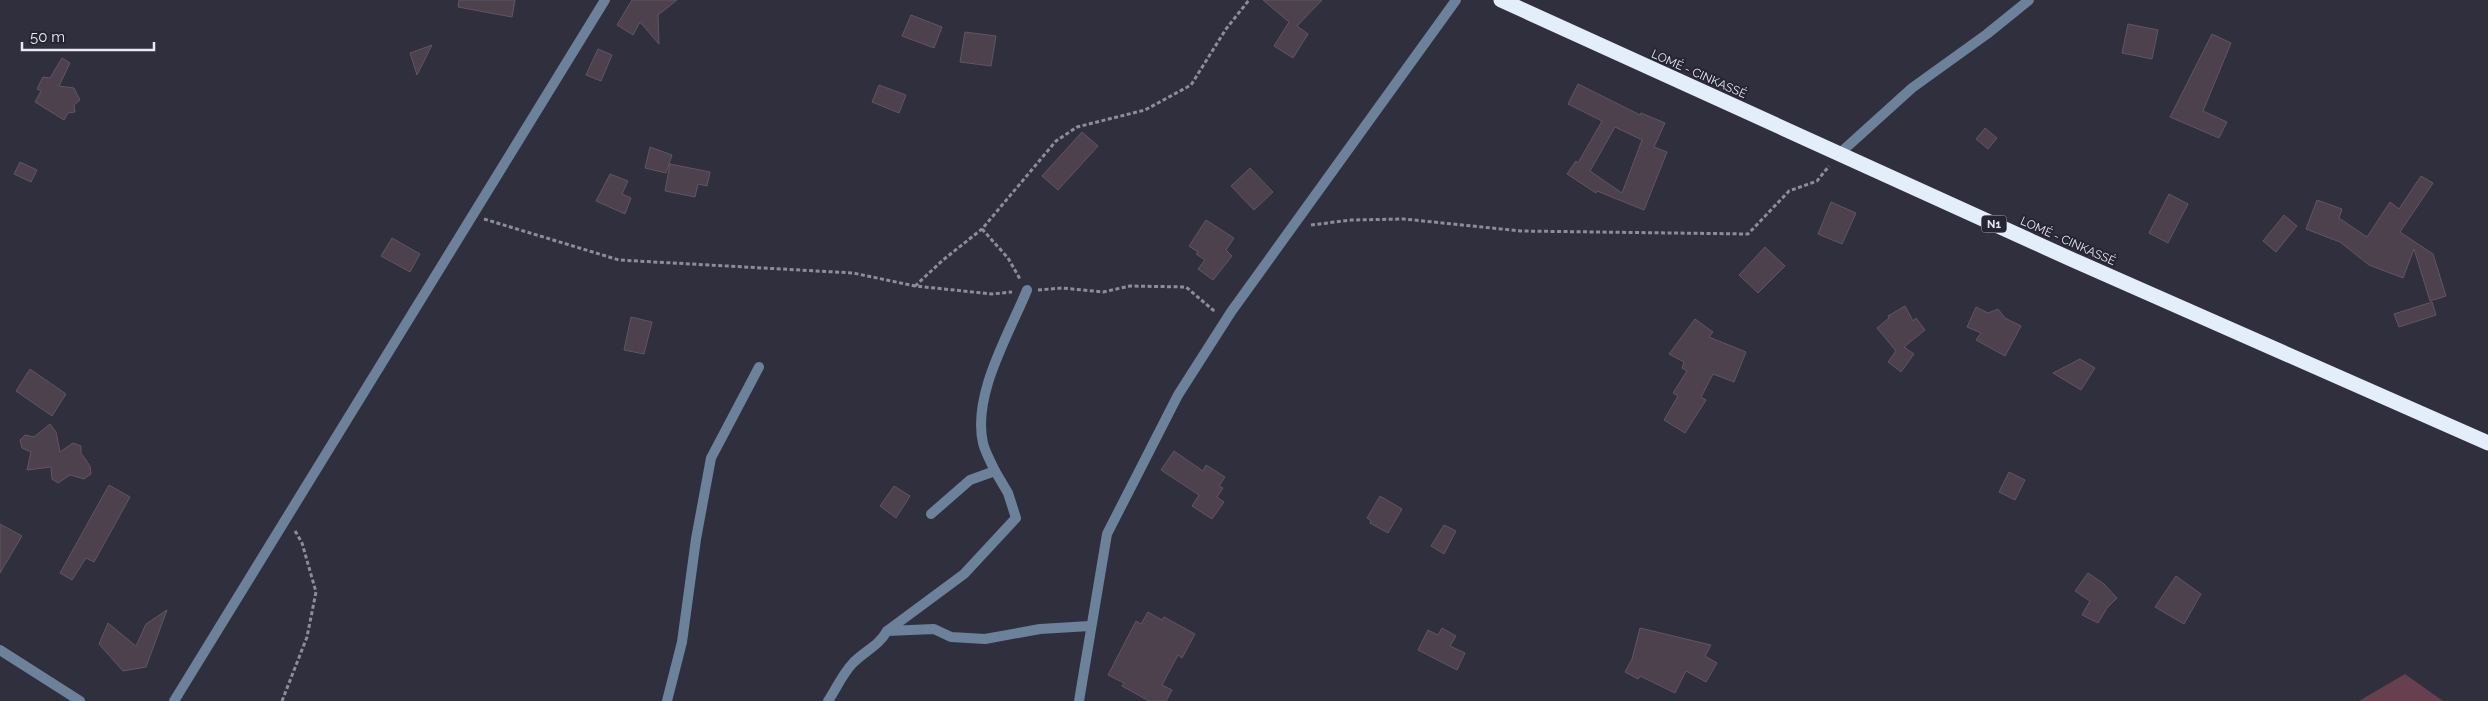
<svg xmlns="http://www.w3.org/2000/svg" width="2488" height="701" font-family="Raleway,sans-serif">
  <rect width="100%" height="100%" fill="#302f3e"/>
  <polygon fill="#683f4e" points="2405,674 2443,701 2359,701"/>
  <g fill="#4d414e" stroke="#625563" fill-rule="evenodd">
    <polygon points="459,0 515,0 512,17 458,7"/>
    <polygon points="632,0 677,0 658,15 659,44 640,22 633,35 617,25"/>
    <polygon points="1263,0 1322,0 1297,26 1308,34 1293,58 1274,46 1289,22"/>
    <polygon points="911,15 942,27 934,48 902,36"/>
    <polygon points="2128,24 2158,30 2152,59 2122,53"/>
    <polygon points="965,32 996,36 991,66 960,62"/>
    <polygon points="2212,34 2231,43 2203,111 2227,122 2219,138 2170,117"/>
    <polygon points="432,45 417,75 410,53"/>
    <polygon points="598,49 612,55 601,81 586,75"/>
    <polygon points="62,58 70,63 59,86 74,88 80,100 74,105 75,112 68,113 64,120 35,102 41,91 37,89 43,77 50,78"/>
    <path d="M 1578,84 L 1640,115 L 1641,113 L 1665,123 L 1654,147 L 1667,152 L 1644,210 L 1597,191 L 1596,193 L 1567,174 L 1576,161 L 1578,163 L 1602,121 L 1568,104 ZM 1615,127 L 1642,140 L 1622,193 L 1590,171 Z"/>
    <polygon points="879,85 906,95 899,113 872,102"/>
    <polygon points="1985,128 1997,138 1988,149 1976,139"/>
    <polygon points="1082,132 1098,146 1058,190 1042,176"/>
    <polygon points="650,147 672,155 666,173 645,168"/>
    <polygon points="20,162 37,170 31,182 14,174"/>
    <polygon points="670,164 710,172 707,186 698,184 695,197 665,191"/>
    <polygon points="1250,168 1273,192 1254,210 1231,186"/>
    <polygon points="610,174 628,181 622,194 631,198 625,214 596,201"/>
    <polygon points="2421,176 2433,183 2400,232 2433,254 2446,296 2430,301 2414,249 2403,278 2369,265 2340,242 2306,229 2317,200 2342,209 2339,218 2367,237 2390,202 2399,209"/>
    <polygon points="2169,194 2188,204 2168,243 2149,233"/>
    <polygon points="1831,202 1856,213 1842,244 1818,234"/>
    <polygon points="2284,215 2297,226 2276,252 2263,241"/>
    <polygon points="1206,220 1234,238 1226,250 1232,256 1213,280 1198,269 1205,260 1196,254 1198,252 1189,246"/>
    <polygon points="392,238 420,254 410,272 381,256"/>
    <polygon points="1765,247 1785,266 1758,293 1739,275"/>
    <polygon points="2432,302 2436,315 2399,327 2394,314"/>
    <polygon points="1905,306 1913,321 1916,318 1925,330 1904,347 1914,354 1901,372 1888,362 1896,351 1877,328 1889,318 1888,316"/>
    <polygon points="1976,307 1988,313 1998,309 2005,318 2021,326 2005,356 1976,340 1981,333 1967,327"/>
    <polygon points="631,317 652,322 644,354 624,350"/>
    <polygon points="1695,319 1713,332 1709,337 1746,352 1734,382 1713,374 1701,397 1706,400 1685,433 1664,420 1678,396 1673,393 1687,371 1682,368 1684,362 1669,354"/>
    <polygon points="2080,359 2095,368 2081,390 2053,373"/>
    <polygon points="30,369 66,394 52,416 16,391"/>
    <polygon points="50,424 56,432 60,452 73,443 81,446 81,453 90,466 91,474 84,479 70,475 58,483 52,479 51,467 27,470 31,452 22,448 20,440 25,435 34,437"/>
    <polygon points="1174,451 1203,471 1206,465 1225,477 1219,486 1223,488 1217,497 1224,502 1212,519 1192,506 1199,495 1161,470"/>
    <polygon points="2009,472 2025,480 2015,500 1999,492"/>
    <polygon points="109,485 130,497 94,562 86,558 72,580 60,573"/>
    <polygon points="894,486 910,496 896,518 880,506"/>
    <polygon points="1380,496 1402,509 1388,533 1370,523 1371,521 1367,518"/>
    <polygon points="0,524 22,536 0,573"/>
    <polygon points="1444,525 1456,531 1444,554 1431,546"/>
    <polygon points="2088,573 2104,584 2117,598 2107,608 2098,623 2082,615 2090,601 2075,591"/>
    <polygon points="2176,576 2201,594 2184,624 2155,607"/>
    <polygon points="167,610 146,667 123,671 99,644 108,623 136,646 146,624"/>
    <polygon points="1148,612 1162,620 1164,617 1195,634 1182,658 1178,655 1162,685 1172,690 1166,701 1149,701 1122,686 1124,683 1108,675 1136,621 1141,624"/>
    <polygon points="1442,628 1456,636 1450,646 1465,653 1457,670 1418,650 1428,630 1438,635"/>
    <polygon points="1640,628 1711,645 1705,656 1717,663 1706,682 1686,671 1675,693 1640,676 1638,679 1625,672 1632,659"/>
  </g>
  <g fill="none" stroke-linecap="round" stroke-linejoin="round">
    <g stroke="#8d8c98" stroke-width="3" stroke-dasharray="4 2.5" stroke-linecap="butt">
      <polyline points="484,219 619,260 853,273 915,286 992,294 1012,292"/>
      <polyline points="1311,225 1351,220 1404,219 1521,231 1748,234 1789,191 1817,181 1829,166"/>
      <polyline points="982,229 1008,258 1020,279"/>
      <polyline points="915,286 943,260 982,229 1056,141 1077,127 1145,110 1191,85 1226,29 1249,0"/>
      <polyline points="1038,290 1062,288 1103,292 1130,286 1186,287 1213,310 1217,311"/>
      <polyline points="282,701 307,637 316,592 302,543 294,529"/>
    </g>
    <g stroke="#6c819a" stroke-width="10">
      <polyline points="1839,154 1912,88 1987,34 2029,0"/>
      <path d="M 995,471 C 991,462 985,452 983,443 C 972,395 1009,334 1027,290"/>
      <polyline points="887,631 964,574 1016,518 1008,493 995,471 970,480 931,514"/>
      <polyline points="0,650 80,701"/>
      <polyline points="174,701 605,0"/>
      <polyline points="667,701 682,642 696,539 711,458 759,367"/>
      <path d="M 828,701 C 836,689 842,675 852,664 C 864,651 878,647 887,631 L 934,629 L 951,637 L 985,639 L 1040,629 L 1090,626"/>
      <polyline points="1079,701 1107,534 1178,395 1231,312 1456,0"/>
    </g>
    <polyline stroke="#e4eefb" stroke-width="15" points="1501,0 2073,260 2488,443"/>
  </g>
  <g text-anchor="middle" stroke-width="4" stroke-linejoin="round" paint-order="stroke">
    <rect fill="#262533" stroke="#afaeb9" stroke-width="1" x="1981.5" y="215.5" width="25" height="17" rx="4"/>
    <g font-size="11" font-weight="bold" fill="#eae9f3">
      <text x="1994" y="228">N1</text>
    </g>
    <g font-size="12" fill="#eae9f3" stroke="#262533">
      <text transform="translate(1699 74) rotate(24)" y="4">LOMÉ - CINKASSÉ</text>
      <text transform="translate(2068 241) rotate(24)" y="4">LOMÉ - CINKASSÉ</text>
    </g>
  </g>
  <path d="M22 42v8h132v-8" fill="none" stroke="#eae9f3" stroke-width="2.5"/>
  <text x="30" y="42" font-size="15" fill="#eae9f3" stroke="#262533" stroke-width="4" paint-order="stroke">50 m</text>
</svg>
